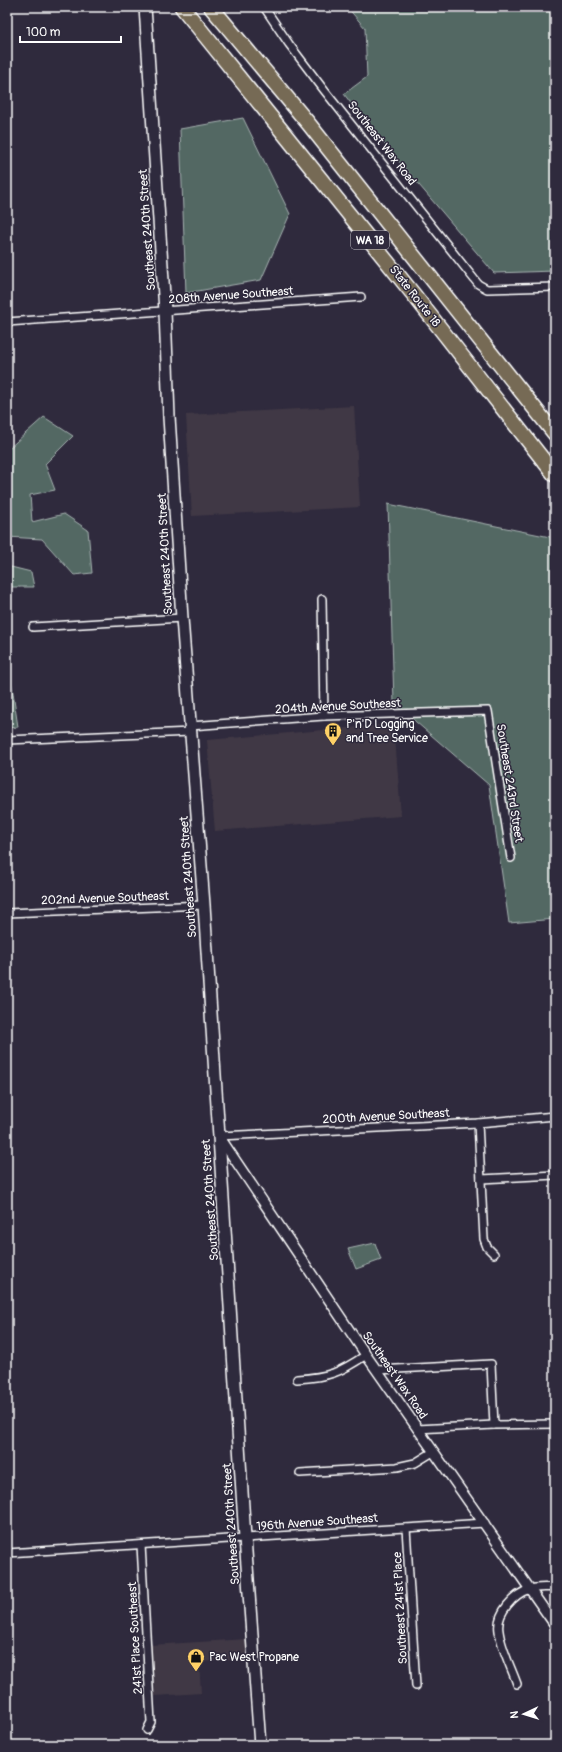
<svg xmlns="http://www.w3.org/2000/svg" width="562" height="1752" font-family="Pangolin,sans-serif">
  <rect width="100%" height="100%" fill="#2f2a3d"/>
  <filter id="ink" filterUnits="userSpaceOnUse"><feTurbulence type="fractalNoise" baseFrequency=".025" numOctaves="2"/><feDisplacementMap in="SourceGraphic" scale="8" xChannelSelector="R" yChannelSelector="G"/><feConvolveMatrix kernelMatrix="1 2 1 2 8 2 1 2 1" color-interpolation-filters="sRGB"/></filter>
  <g filter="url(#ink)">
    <g fill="#413945">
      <polygon points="354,406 360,507 192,516 186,415"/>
      <polygon points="394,724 401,816 215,831 207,740"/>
      <polygon points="247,1639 248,1659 199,1662 201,1693 155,1696 151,1645"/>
    </g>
    <g fill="#526864" stroke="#a8b4b2">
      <polygon points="347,7 555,7 555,271 494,273 362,118 344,94 367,77 365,28"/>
      <polygon points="243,118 290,214 261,280 186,293 180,129"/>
      <polygon points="44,417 73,436 45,464 55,490 30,495 32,522 64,514 88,530 92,573 74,575 42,539 7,537 7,450"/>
      <polygon points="388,504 555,538 555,919 509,923 489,785 394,703"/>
      <polygon points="7,566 31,572 34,587 7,587"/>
      <polygon points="7,653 18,727 7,728"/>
      <polygon points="375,1243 381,1260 356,1269 348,1249"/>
    </g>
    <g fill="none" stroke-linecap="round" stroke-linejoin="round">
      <g stroke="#fff" stroke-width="10">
        <g id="minor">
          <polyline points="264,7 289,44 324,90 478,284 487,289 555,287"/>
          <polyline points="7,322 361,297"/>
          <polyline points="322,599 324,716"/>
          <polyline points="33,627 182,618"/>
          <polyline points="190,726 324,716 488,711 511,858"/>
          <polyline points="7,740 191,732"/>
          <polyline points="7,913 204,905"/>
          <polyline points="478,1123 484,1239 487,1247 494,1254"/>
          <polyline points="219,1136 478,1123 555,1116"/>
          <polyline points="481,1179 555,1175"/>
          <polyline points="378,1370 491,1364 494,1425"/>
          <path d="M 297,1379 C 329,1377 339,1373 366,1355"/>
          <polyline points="417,1429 494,1425 555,1424"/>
          <polyline points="300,1473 397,1467 415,1463 433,1452"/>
          <polyline points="406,1528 416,1686"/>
          <polyline points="141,1545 151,1722 147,1730"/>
          <polyline points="7,1553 485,1523"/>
          <path d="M 517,1684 C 511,1667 501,1648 499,1631 C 496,1613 514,1594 530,1589 C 537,1587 547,1588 555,1587"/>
        </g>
      </g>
      <g stroke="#fff" stroke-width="12">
        <polyline id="tertiary" points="219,1136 366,1355 555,1625"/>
      </g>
      <g stroke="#fff" stroke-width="14">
        <polyline id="secondary" points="145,7 165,311 169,417 182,618 204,905 245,1538 260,1745"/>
      </g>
      <g stroke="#fff" stroke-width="17">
        <g id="motorway">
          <polyline points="182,7 414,295 555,475"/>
          <polyline points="211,7 308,123 555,434"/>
        </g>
      </g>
      <use href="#minor" stroke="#2f2a3d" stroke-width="7"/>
      <use href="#tertiary" stroke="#2f2a3d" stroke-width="9"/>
      <use href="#secondary" stroke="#2f2a3d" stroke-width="11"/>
      <use href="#motorway" stroke="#766a54" stroke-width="14"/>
    </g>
  </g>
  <defs>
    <g id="building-pin" transform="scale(0.9)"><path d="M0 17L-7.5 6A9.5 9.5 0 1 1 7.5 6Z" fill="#ffd166" stroke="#2f2a3d"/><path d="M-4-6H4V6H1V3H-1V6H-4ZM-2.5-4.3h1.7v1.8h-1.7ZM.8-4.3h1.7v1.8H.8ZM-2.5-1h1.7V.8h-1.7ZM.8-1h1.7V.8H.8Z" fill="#111"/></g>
    <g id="shop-pin" transform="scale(0.9)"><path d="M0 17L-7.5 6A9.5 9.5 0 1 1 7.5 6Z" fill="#ffd166" stroke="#2f2a3d"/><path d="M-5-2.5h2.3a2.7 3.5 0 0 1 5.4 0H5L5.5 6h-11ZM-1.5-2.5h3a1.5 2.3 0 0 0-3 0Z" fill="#111"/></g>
  </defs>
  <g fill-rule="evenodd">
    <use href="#building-pin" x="333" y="731"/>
    <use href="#shop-pin" x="196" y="1657"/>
  </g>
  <g text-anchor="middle" stroke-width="3" stroke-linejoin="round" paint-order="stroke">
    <rect fill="#2f2a3d" stroke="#c1bfc5" stroke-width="1" x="351" y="231" width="38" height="18" rx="3"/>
    <g font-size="11" font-weight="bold" fill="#fff">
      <text x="370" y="244">WA 18</text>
    </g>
    <g font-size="12" fill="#fff" stroke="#2f2a3d">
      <text transform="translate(382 143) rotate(52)" y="4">Southeast Wax Road</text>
      <text transform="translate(147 230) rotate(-94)" y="4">Southeast 240th Street</text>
      <text transform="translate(231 295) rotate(-4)" y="4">208th Avenue Southeast</text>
      <text transform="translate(415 296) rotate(52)" y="4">State Route 18</text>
      <text transform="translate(165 554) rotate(-93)" y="4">Southeast 240th Street</text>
      <text transform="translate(338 706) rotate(-3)" y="4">204th Avenue Southeast</text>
      <text transform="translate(510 783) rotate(81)" y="4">Southeast 243rd Street</text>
      <text transform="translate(188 877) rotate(-94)" y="4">Southeast 240th Street</text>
      <text transform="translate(105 898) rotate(-2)" y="4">202nd Avenue Southeast</text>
      <text transform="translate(386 1116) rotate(-3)" y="4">200th Avenue Southeast</text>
      <text transform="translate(210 1200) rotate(-94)" y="4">Southeast 240th Street</text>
      <text transform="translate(395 1375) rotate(55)" y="4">Southeast Wax Road</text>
      <text transform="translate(317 1522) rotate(-4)" y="4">196th Avenue Southeast</text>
      <text transform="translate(231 1524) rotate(-94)" y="4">Southeast 240th Street</text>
      <text transform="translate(400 1608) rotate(-93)" y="4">Southeast 241st Place</text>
      <text transform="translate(135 1638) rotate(-93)" y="4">241st Place Southeast</text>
    </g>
    <g font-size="12" fill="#fff" stroke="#2f2a3d" text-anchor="start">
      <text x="346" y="728">P'n'D Logging<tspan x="346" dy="14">and Tree Service</tspan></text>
      <text x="209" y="1661">Pac West Propane</text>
    </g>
  </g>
  <rect width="562" height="1752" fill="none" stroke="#2f2a3d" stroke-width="24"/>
  <rect x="12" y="12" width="538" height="1728" fill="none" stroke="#fff" stroke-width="1.5" filter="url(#ink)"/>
  <g transform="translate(524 1714) rotate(266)" stroke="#2f2a3d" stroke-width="3" paint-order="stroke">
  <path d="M0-3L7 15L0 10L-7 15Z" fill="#ffffff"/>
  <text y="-6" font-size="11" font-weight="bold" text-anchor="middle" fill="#ffffff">N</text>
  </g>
  <path d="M20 36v6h101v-6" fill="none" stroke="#ffffff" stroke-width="2"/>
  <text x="26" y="36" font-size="12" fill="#ffffff" stroke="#2f2a3d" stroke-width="3" paint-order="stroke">100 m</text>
</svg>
